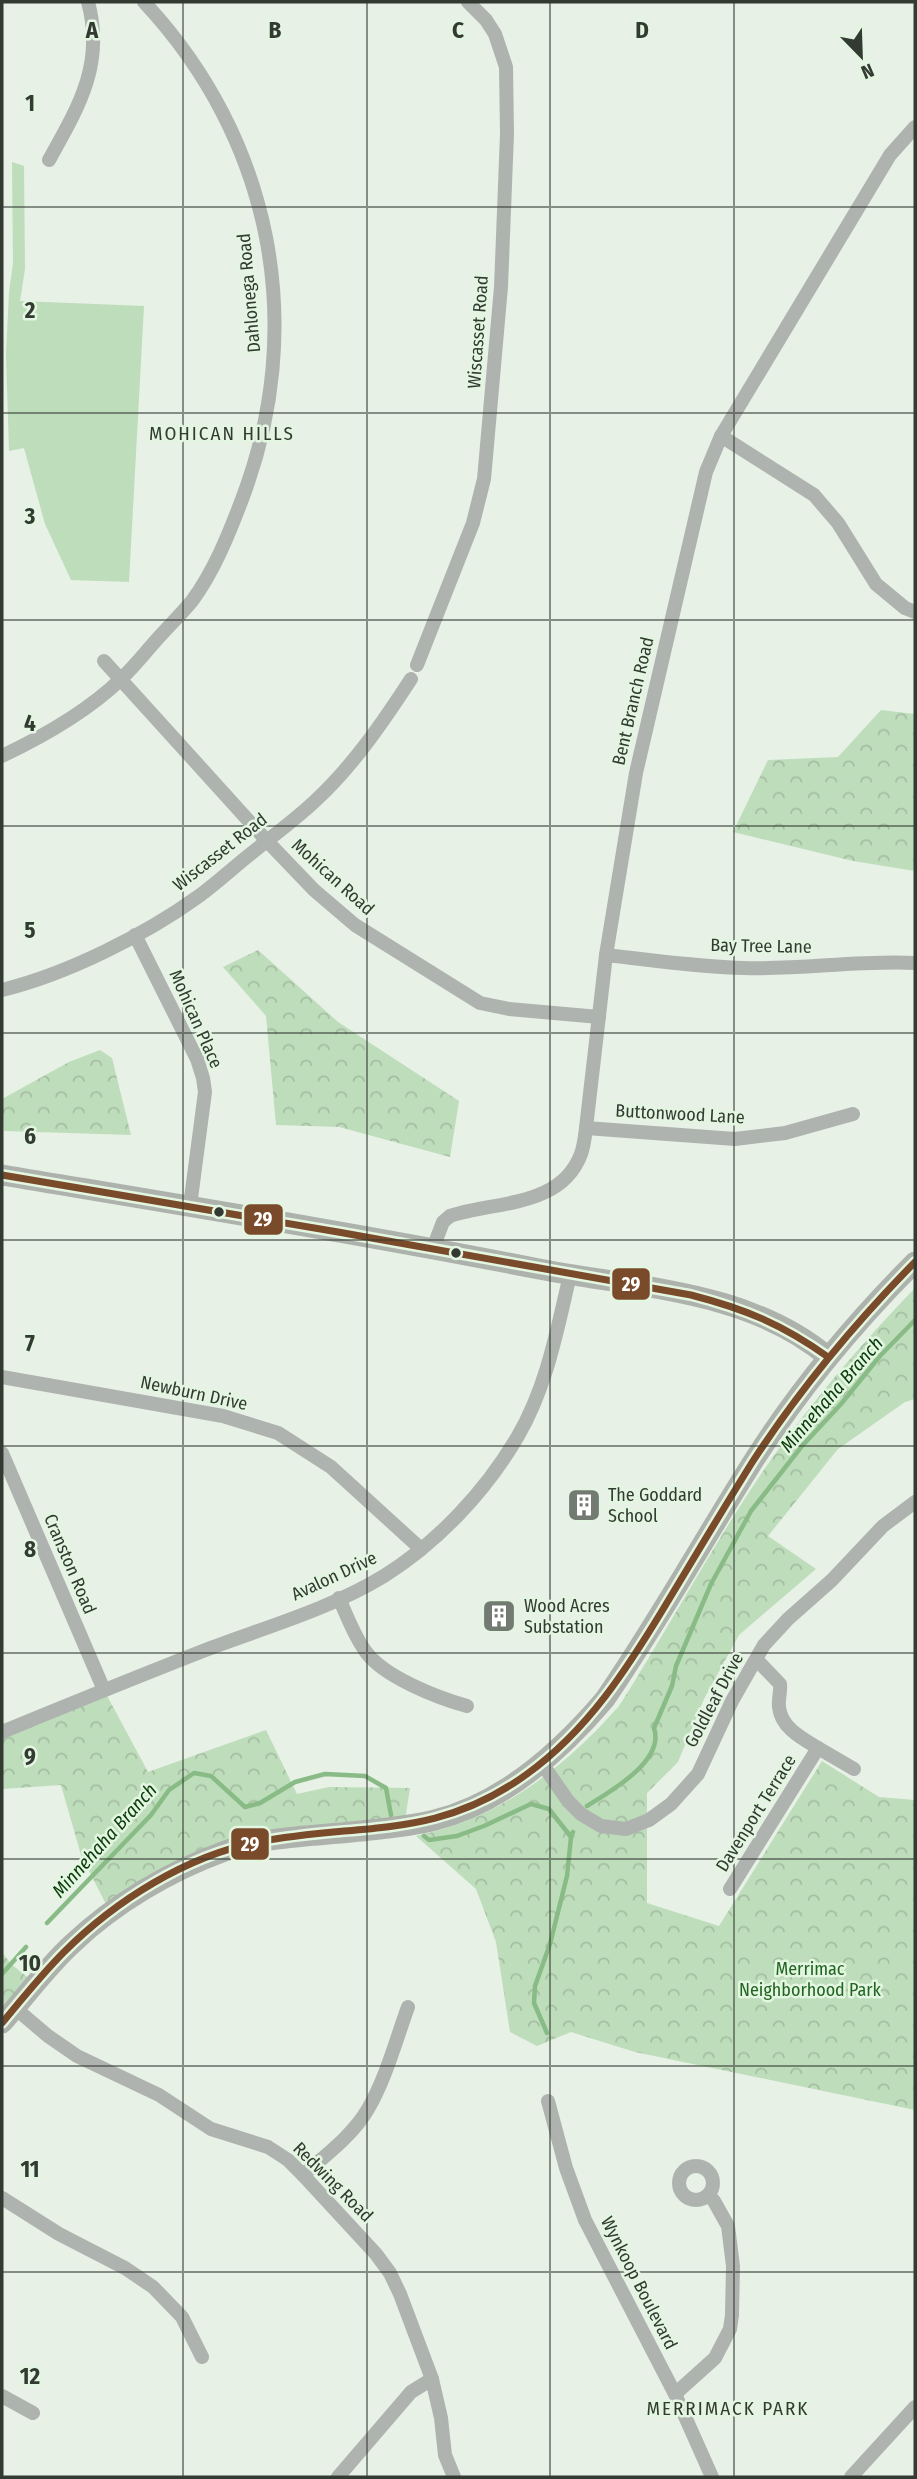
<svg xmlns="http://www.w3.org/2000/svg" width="917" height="2479" font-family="'Fira Sans Condensed',sans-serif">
  <defs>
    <pattern id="forest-crowns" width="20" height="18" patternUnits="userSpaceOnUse" patternTransform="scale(1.75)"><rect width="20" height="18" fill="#beddbb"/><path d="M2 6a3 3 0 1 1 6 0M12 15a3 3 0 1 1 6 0" fill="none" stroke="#a4bea1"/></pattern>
  </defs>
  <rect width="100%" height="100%" fill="#e7f1e6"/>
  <polygon fill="#beddbb" points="12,162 24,166 25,269 20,301 144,306 129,582 71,580 45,524 24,448 9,451 6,354 9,292 13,263"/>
  <g fill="url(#forest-crowns)">
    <polygon points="881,710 915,714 915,871 853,861 733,832 768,760 838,757"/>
    <polygon points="258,950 338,1022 459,1101 450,1157 339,1127 276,1125 266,1016 223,967"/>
    <polygon points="100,1050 112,1058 131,1135 4,1131 2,1099 69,1062"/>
    <path d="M 915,1288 L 915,1399 L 905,1402 L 838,1449 L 768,1536 L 816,1569 L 739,1635 L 704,1699 L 678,1762 L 647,1793 L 647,1903 L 719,1926 L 822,1761 L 879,1797 L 915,1800 L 915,2110 L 635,2052 L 571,2032 L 537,2046 L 510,2032 L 496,1942 L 476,1889 L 416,1836 C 500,1818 563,1769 619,1706 C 670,1626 714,1542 768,1464 C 812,1401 862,1343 915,1288 Z"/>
    <polygon points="104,1690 148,1772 266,1730 297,1794 329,1787 410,1788 404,1826 258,1843 110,1912 81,1855 61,1785 2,1789 2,1732"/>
    <polygon points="2,1952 11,1964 36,1984 2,2020"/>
  </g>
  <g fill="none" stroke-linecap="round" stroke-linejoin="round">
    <g stroke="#89bb86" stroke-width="4.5">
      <path d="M 587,1806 C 611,1791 665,1761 654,1728 L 672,1686 L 676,1666 L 711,1584 L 751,1511 L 802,1446 L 841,1404 L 880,1356 L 915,1320"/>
      <polyline points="424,1836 429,1840 457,1836 484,1826 531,1804 549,1809 571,1837 573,1832"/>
      <polyline points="47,1923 151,1815 169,1790 194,1773 211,1776 245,1807 260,1803 295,1782 325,1774 365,1776 386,1788 391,1815"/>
      <polyline points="2,1974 26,1947"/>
      <polyline points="547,2033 534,2003 535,1986 550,1944 567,1876 571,1837"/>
    </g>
    <g stroke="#afb3af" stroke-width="14">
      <path d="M 49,160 C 78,108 105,64 88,2"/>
      <polyline points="721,436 814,495 838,523 876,584 905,608 915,612"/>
      <polyline points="104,661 267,841 314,890 355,925 480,1003 509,1009 599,1017"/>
      <polyline points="417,665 473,523 484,479 501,287 507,134 506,67 495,34 486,20 468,2"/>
      <path d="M 2,756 C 42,737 89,710 121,679 C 135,666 147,650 160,636 C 171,624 182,613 192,601 C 214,571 228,536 241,502 C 309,326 272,139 144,2"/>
      <polyline points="135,935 197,1059 203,1078 205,1092 190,1206"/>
      <path d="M 606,955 C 652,960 698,967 744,968 C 801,970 858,960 915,963"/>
      <path d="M 2,990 C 67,974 145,935 199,896 C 218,882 235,866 253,852 C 274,835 296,819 315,801 C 353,766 383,722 411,679"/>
      <polyline points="586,1128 735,1139 785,1133 853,1114"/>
      <path d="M 433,1248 L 443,1222 L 450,1216 C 494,1201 561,1208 581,1154 C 584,1146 585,1136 586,1128 L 606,955 L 636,773 L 706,472 L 721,436 L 890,155 L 915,127"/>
      <polyline points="2,1377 223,1416 278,1433 331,1467 421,1549"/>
      <polyline points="2,1453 104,1690"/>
      <path d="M 339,1598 C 347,1616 354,1636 366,1652 C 384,1677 438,1698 467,1706"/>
      <path d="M 2,1732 C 70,1704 139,1676 208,1649 C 266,1627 330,1609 384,1576 C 438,1542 486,1491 518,1436 C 547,1386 557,1330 570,1275"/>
      <polyline points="818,1748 854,1769"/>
      <polyline points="541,1762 568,1801 581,1814 601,1826 626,1829 649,1820 671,1804 698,1774 732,1701 764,1645 788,1619 832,1580 883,1526 915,1502"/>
      <path d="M 730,1889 L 818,1748 C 803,1739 781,1728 779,1707 C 778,1699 781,1692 780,1684 L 757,1660"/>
      <polyline points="15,2008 48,2036 77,2056 159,2095 211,2129 268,2147 288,2160 303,2175 376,2254 390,2273 400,2294 432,2379 441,2418 445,2455 454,2477"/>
      <polyline points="548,2101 566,2168 585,2220 675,2394 712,2477"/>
      <circle cx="696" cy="2183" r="17"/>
      <path d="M 303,2175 C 326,2155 353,2135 368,2109 C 386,2078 396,2040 408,2007"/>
      <polyline points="2,2198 59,2234 125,2268 153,2287 182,2317 202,2357"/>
      <polyline points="675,2394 715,2358 730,2329 732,2315 733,2266 728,2226 714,2201 708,2195"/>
      <polyline points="2,2396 33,2413"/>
      <polyline points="338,2477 411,2392 432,2379"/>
      <polyline points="851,2477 915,2407"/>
    </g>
    <g stroke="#adb3ac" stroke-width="21">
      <path d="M 2,1175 C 181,1205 361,1234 539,1269 C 637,1288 749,1290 828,1357"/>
      <path d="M 2,2023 C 25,1997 47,1967 72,1944 C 115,1903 170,1871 225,1851 C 264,1837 310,1836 351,1832 C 379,1829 408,1827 435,1820 C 503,1803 561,1751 605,1699 C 658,1622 704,1539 754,1460 C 800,1388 855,1322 915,1262"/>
    </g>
    <g stroke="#e3f6e1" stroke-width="12">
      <g id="bus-1">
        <path d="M 2,1175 L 338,1232 L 691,1295 C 745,1309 782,1324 828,1357"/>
        <path d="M 2,2023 C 22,1999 42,1974 64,1952 C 115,1901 186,1856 258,1842 C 360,1822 435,1841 527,1774 C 588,1730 627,1669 665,1606 C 694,1558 723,1509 753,1461 C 800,1389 855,1323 915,1262"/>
      </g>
    </g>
    <use href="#bus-1" stroke="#7a4b2a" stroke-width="7"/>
  </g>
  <path fill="none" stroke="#333a32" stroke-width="2" stroke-opacity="0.55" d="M 183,2 L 183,2477M 367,2 L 367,2477M 550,2 L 550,2477M 734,2 L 734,2477M 2,207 L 915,207M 2,413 L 915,413M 2,620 L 915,620M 2,826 L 915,826M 2,1033 L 915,1033M 2,1240 L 915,1240M 2,1446 L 915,1446M 2,1653 L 915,1653M 2,1859 L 915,1859M 2,2066 L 915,2066M 2,2272 L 915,2272"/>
  <defs>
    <g id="building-square" transform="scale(1.75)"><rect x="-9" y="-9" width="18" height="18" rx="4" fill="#727a71" stroke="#e3f6e1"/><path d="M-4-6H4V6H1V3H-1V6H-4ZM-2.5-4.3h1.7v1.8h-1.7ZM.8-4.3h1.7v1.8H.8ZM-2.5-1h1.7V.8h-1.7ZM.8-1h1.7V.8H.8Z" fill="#fff"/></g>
  </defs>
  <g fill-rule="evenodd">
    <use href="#building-square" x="584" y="1505"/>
    <use href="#building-square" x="499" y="1616"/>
  </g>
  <g fill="#333a32" stroke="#e3f6e1" stroke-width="2.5">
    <circle cx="219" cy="1212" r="6"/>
    <circle cx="456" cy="1253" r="6"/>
  </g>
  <g text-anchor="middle" stroke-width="5" stroke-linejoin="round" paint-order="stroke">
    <g font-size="18" fill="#333a32" stroke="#e3f6e1">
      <text transform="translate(249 293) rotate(-95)" y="6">Dahlonega Road</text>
      <text transform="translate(478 332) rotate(-86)" y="6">Wiscasset Road</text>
      <text transform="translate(633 701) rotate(-77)" y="6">Bent Branch Road</text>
      <text transform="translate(220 852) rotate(-38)" y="6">Wiscasset Road</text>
      <text transform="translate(333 877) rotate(42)" y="6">Mohican Road</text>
      <text transform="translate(761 946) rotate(1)" y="6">Bay Tree Lane</text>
      <text transform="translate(196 1019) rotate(66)" y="6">Mohican Place</text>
      <text transform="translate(680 1114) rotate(3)" y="6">Buttonwood Lane</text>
      <text transform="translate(194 1393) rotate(12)" y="6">Newburn Drive</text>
      <text transform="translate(70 1564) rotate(67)" y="6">Cranston Road</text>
      <text transform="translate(334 1576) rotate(-25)" y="6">Avalon Drive</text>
      <text transform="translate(714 1700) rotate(-62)" y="6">Goldleaf Drive</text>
      <text transform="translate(756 1813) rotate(-58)" y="6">Davenport Terrace</text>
      <text transform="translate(333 2182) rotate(45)" y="6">Redwing Road</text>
      <text transform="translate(639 2283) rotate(63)" y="6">Wynkoop Boulevard</text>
    </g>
    <g font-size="18" fill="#333a32" stroke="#e3f6e1" text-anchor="start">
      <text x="608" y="1501">The Goddard<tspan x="608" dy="21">School</tspan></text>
      <text x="524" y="1612">Wood Acres<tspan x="524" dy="21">Substation</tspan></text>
    </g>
    <g font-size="18" fill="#226521" stroke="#e3f6e1">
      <text x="810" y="1975">Merrimac<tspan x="810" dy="21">Neighborhood Park</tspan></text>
    </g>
    <g font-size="19" letter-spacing="2" fill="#333a32" stroke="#e3f6e1">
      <text x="222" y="440">MOHICAN HILLS</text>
      <text x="728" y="2415">MERRIMACK PARK</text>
    </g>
    <g font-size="19" font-style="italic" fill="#093a09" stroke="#e3f6e1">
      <text transform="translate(831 1394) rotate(-49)" y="7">Minnehaha Branch</text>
      <text transform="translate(104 1840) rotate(-48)" y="7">Minnehaha Branch</text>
    </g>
  </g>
  <g font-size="23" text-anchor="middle" font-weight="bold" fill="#333a32" stroke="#e3f6e1" stroke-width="5" stroke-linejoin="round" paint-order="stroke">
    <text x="92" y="38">A</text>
    <text x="275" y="38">B</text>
    <text x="458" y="38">C</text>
    <text x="642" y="38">D</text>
    <text x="30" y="111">1</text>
    <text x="30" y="318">2</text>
    <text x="30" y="524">3</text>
    <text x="30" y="731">4</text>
    <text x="30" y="938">5</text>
    <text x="30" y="1144">6</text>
    <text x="30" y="1351">7</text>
    <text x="30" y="1557">8</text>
    <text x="30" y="1764">9</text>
    <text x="30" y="1971">10</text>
    <text x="30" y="2177">11</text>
    <text x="30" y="2384">12</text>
  </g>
  <g stroke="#e3f6e1" stroke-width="2.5">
    <rect x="243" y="1203" width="41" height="33" rx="7" fill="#7a4b2a"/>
    <rect x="611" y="1267" width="40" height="34" rx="7" fill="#7a4b2a"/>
    <rect x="230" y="1827" width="40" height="34" rx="7" fill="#7a4b2a"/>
  </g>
  <g font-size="19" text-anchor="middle" font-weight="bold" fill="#fff">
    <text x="263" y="1226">29</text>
    <text x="631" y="1291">29</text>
    <text x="250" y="1851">29</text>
  </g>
  <rect width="917" height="2479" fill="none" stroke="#333a32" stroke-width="7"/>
  <g transform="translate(861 56) rotate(157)" stroke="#e3f6e1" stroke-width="5" paint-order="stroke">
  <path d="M0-5L12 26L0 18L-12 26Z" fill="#333a32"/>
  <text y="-10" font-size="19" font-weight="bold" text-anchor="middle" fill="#333a32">N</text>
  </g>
</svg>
